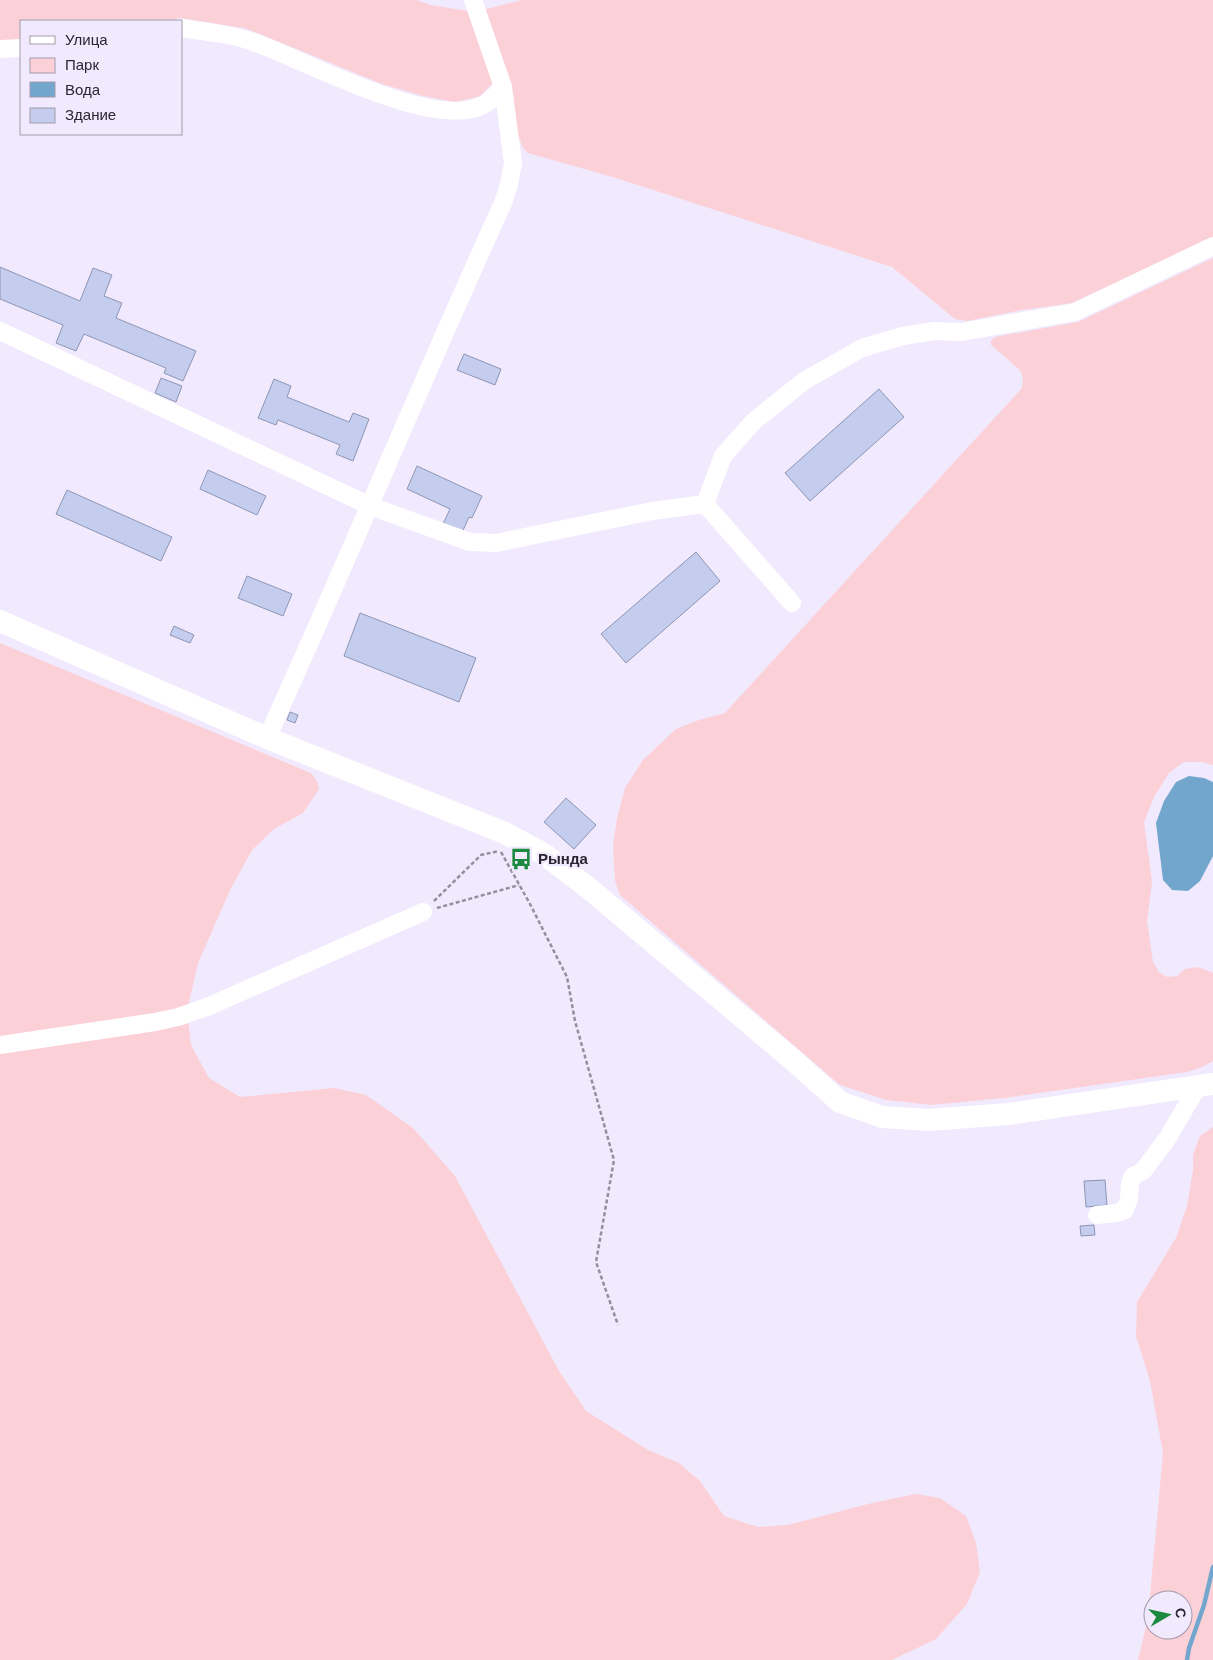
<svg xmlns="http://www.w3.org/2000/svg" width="1213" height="1660" font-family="Helvetica,sans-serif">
  <rect width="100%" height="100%" fill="#f1e9fd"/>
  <g fill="#fcd0d7" fill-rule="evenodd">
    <polygon points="0,0 416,0 430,5 475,12 522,0 1213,0 1213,237 1072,303 1022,310 967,321 955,319 892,267 616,178 528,153 523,148 520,140 497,79 480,96 455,102 423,96 382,84 260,34 244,28 180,18 163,21 21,21 21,40 0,41"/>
    <polygon points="1213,258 1213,765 1202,762 1184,762 1169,773 1154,797 1144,822 1152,882 1147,921 1153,962 1159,972 1167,977 1177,976 1185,969 1198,967 1213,973 1213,1061 1202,1067 1187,1072 1004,1098 931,1105 887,1100 840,1085 620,895 615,881 613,845 617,818 625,788 643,760 676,729 696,721 725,713 1022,388 1023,378 1020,370 991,345 991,341 995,337 1078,322"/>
    <polygon points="0,643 311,773 317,781 319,789 303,813 274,829 252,850 230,890 198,963 187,1011 191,1045 209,1078 240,1097 334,1088 366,1095 413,1128 455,1176 559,1371 586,1411 648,1450 679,1463 700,1481 724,1516 758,1527 788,1525 872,1503 916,1494 940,1498 966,1516 976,1543 980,1572 967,1604 936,1639 892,1660 0,1660"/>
    <path d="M 1213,1127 L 1213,1660 L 1138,1660 L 1148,1618 L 1163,1453 L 1150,1381 L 1136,1336 L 1137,1302 L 1176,1238 L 1187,1206 L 1193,1170 L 1193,1155 L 1200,1136 ZM 1153,1600 L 1183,1600 L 1183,1630 L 1153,1630 Z"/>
  </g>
  <polygon fill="#73a6cd" points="1189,776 1204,778 1213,782 1213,856 1200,881 1188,891 1172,890 1163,880 1156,823 1164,801 1176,782"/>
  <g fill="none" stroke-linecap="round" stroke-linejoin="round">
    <polyline stroke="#73a6cd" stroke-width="4.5" points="1187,1660 1189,1648 1204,1605 1213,1567"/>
  </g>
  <g fill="#c4cded" stroke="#8e96b5">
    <polygon points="0,267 80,301 93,268 112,275 104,296 122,303 116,318 196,351 183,381 164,373 166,368 84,334 76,351 56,343 63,325 0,299"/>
    <polygon points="464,354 501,369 495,385 457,370"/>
    <polygon points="161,378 182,386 176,402 155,393"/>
    <polygon points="274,379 291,386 287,397 349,422 353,413 369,419 353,461 336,454 340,445 278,420 276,425 258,418"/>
    <polygon points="879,389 904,417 810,501 785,473"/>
    <polygon points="417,466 482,496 472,518 469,517 461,535 442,526 450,509 407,489"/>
    <polygon points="208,470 266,496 257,515 200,489"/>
    <polygon points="67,490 172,537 161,561 56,514"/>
    <polygon points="696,552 720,581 626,663 601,634"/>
    <polygon points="247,576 292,594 283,616 238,598"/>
    <polygon points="360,613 476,658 459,702 344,656"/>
    <polygon points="174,626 194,635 190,643 170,635"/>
    <polygon points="290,712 298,715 295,723 287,720"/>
    <polygon points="566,798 596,825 574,849 544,822"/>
    <polygon points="514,857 522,865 517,870 510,862"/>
    <polygon points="1105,1180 1107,1205 1086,1207 1084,1181"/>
    <polygon points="1094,1225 1095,1235 1081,1236 1080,1226"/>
  </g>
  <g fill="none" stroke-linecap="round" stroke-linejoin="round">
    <g stroke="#948e9e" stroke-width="2.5" stroke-dasharray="4 2.5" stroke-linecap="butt">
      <polyline points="501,852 530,904 567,977 575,1021 614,1160 596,1262 618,1325"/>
      <polyline points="434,901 481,855 499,851"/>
      <polyline points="437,908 519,885"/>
    </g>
    <g stroke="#fff" stroke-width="18">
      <path d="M 181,28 C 206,32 233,34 256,43 C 306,61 435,131 483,105 C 490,102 497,93 503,87 L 473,0"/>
      <polyline points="0,49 21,48"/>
      <polyline points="0,331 370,506 470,542 496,543 652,511 705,504 792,603"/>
      <polyline points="705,504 723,456 754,421 804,381 862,348 903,336 934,331 961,332 1075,312 1213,246"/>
      <path d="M 267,738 C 348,560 422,380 503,203 L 509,184 L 513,163 L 503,87"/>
      <polyline points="0,1045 155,1022 178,1017 207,1007 423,912"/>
      <polyline points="1097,1215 1116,1213 1125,1210 1129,1199 1130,1184 1133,1176 1143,1171 1167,1139 1198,1086"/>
    </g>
    <polyline stroke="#fff" stroke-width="22" points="0,621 267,738 505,833 544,854 591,890 793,1060 840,1102 882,1117 929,1120 1008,1114 1213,1084"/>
  </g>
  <defs>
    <g id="bus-bare" transform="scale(1.725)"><path d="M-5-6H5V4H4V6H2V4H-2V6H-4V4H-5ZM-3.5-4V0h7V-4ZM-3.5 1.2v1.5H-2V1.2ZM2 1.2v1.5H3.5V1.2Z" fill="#1c8941" stroke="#f1e9fd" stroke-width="2.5" paint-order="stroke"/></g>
  </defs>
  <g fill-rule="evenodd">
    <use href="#bus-bare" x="521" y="859"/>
  </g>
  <g text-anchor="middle" stroke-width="4.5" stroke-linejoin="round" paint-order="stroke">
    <g font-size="15" font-weight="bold" fill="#2a2531" stroke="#f1e9fd" text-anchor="start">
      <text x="538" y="864">Рында</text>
    </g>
  </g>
  <rect x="20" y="20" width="162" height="115" fill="#f1e9fd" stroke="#a19bab"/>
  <rect x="30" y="36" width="25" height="8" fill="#ffffff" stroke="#a19bab"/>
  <text x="65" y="45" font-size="15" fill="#2a2531">Улица</text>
  <rect x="30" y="58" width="25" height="15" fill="#fcd0d7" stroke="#a19bab"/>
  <text x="65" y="70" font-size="15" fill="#2a2531">Парк</text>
  <rect x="30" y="82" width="25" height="15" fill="#73a6cd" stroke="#a19bab"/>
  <text x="65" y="95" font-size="15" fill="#2a2531">Вода</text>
  <rect x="30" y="108" width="25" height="15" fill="#c4cded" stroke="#a19bab"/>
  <text x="65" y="120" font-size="15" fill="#2a2531">Здание</text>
  <g transform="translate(1168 1615) rotate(81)"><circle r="24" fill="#f1e9fd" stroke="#a19bab"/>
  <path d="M0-4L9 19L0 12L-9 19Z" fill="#1c8941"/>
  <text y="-8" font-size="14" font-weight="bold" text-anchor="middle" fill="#2a2531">С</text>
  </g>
</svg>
